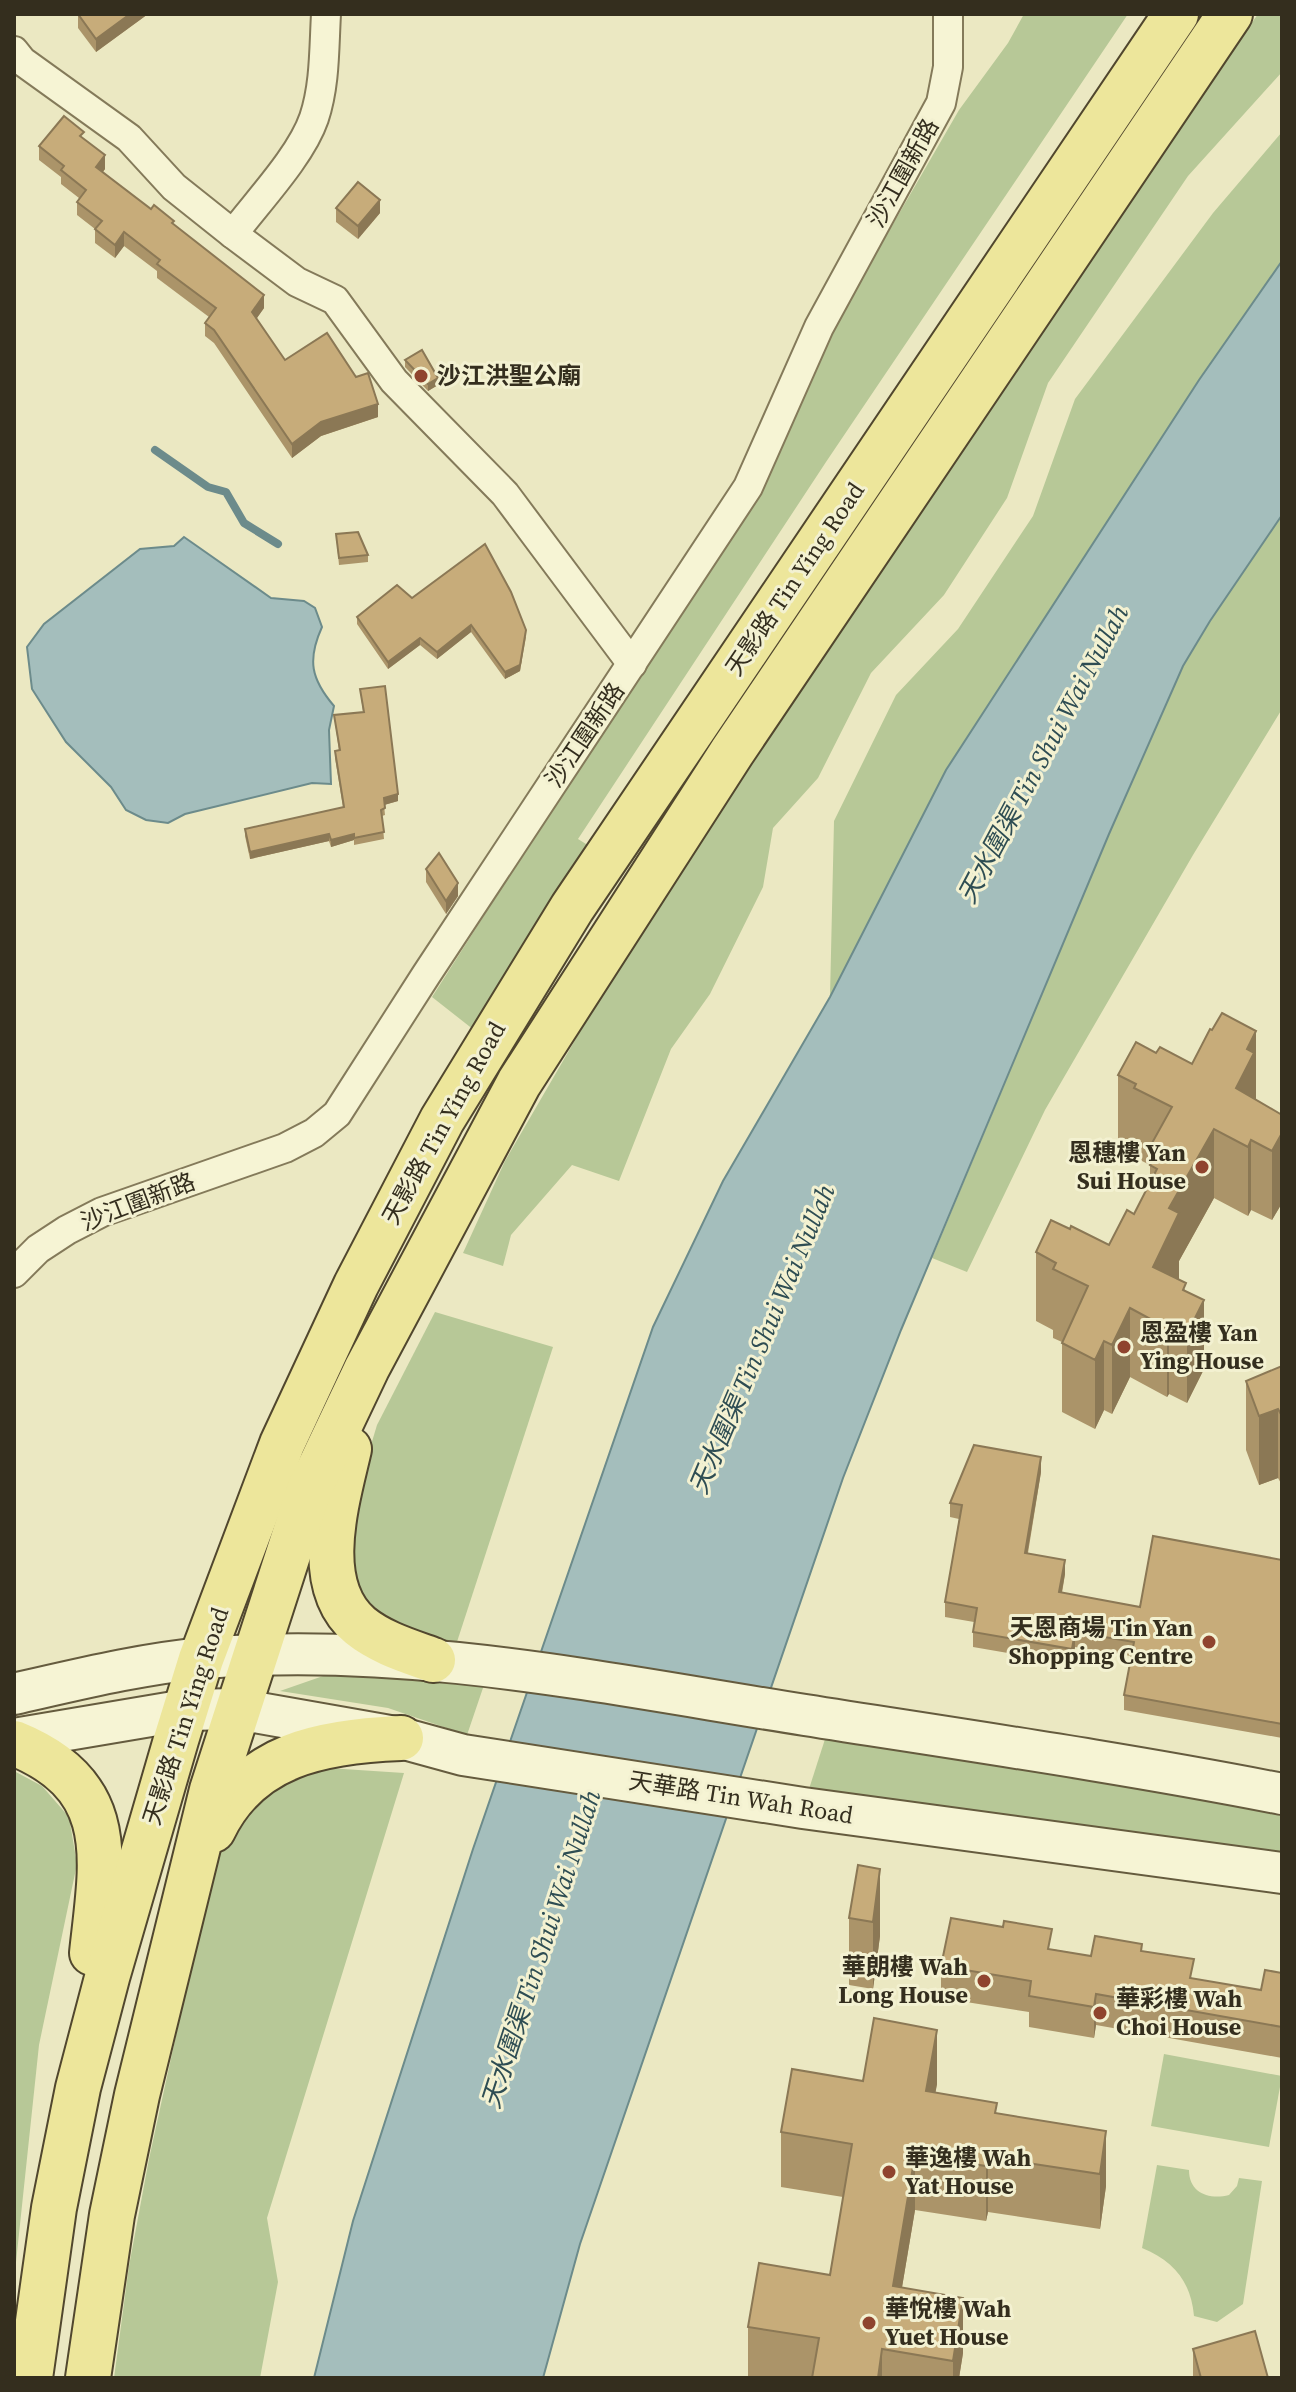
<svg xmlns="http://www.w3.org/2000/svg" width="1296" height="2392" font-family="'Source Serif 4','Noto Sans SC',serif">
  <rect width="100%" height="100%" fill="#ebe8c2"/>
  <g fill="#b7c897">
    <polygon points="1024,14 1128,14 826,462 578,839 594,849 474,1030 432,997 640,672 830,333 959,110 1008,43"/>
    <polygon points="1258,14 1282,14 1282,72 1188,176 1048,383 1007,498 944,595 871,673 818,778 773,828 763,887 710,994 671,1049 619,1181 572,1165 511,1235 503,1266 463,1253 505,1161 614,973 997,386"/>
    <polygon points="1282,132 1282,261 880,902 830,997 834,821 896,695 958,629 1033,516 1075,399 1213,213"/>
    <polygon points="1282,515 1282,709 1193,855 1045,1110 967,1272 932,1258 1109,834 1183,666 1210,621"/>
    <polygon points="435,1312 553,1347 455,1648 368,1613 344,1565 352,1508 377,1425"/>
    <polygon points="383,1674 484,1685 467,1735 388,1708 280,1691 326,1675"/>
    <polygon points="826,1736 1147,1787 1282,1812 1282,1854 809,1789"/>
    <polygon points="328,1768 404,1773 267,2218 278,2282 260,2378 114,2378 129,2266 149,2159 205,1903 222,1844 234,1818 289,1773"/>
    <polygon points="14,1771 42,1786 69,1817 77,1864 39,2045 14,2281"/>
    <polygon points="1164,2054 1282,2076 1269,2147 1151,2126"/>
    <path d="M 1157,2165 L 1189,2170 C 1189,2193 1209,2200 1229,2195 L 1237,2186 L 1239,2178 L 1262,2181 L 1243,2304 L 1217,2322 L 1194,2316 C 1191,2282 1174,2261 1142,2248 Z"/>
  </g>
  <g fill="#a4bebc" stroke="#6c8b8b" stroke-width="2">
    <polygon points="1282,261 1282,515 1210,621 1183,666 1109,834 901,1330 843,1478 580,2244 543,2378 314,2378 353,2221 473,1849 653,1327 723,1181 830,997 946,770 1199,380"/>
    <path d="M 184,537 L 271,598 L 304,601 L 315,608 L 322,627 C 307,660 311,679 334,706 L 329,730 L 331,784 L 312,783 L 185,814 L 168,823 L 146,820 L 126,810 L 111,787 L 66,742 L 32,689 L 27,647 L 44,624 L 140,549 L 174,546 Z"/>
  </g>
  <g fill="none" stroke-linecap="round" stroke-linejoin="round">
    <polyline stroke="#6c8b8b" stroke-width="8" points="155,450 208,487 226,492 244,523 278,544"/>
    <g stroke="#847a5a" stroke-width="32">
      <g id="street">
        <polyline points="14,51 22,61 129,138 174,187 233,234 297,282 335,300 394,381 505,494 632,664"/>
        <path d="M 233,234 C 258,201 301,156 314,118 C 325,85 324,49 326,14"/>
        <polyline points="14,1273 38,1249 67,1230 102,1212 285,1148 314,1133 337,1114 426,975 748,487 819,327 941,103 948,67 948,14"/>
      </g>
    </g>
    <g stroke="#655b3e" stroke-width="44">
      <g id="secondary">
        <path d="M 14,1694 C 76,1680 140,1664 204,1658 C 406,1641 607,1684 805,1715 C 964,1740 1124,1763 1282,1794"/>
        <polyline points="14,1739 186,1710 237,1709 401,1738 463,1755 803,1808 1282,1873"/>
      </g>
    </g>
    <g stroke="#51472e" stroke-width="48">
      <g id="primary">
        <path d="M 349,1449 C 337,1501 311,1585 360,1626 C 381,1643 408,1651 433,1660"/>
        <path d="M 14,1743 C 120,1786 102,1860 92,1953"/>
        <path d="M 213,1830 C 249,1754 323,1741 401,1738"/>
        <polyline points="30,2378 54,2208 78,2088 108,1974 176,1740 201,1659 282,1444 356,1285 442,1120 572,908 1176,14"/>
        <polyline points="88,2378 112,2215 137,2095 212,1790 309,1490 367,1368 519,1083 732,752 1230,14"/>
      </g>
    </g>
    <use href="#street" stroke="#f6f4d4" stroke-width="28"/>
    <use href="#secondary" stroke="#f6f4d4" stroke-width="40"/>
    <use href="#primary" stroke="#ede69b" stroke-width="44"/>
  </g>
  <g fill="#ab9469">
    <polygon points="78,14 148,14 96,52 78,28"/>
    <polygon points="84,139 105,169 103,172 151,209 174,225 264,308 256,319 285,360 378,417 321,436 292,458 214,343 205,336 205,323 209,317 157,278 157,271 124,246 115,258 95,243 95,229 77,215 77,202 79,198 61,184 61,177 39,160 39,146"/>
    <polygon points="336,208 380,213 358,239 336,222"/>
    <polygon points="405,360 438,385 428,391 405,367"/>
    <polygon points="336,534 368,555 368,562 339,565"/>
    <polygon points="412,598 526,637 520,671 505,679 471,632 437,659 420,645 388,669 357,624 357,617"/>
    <polygon points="360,689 398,801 384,805 385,815 382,816 384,839 354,845 354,840 331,847 329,841 250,859 245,836 245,829 343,807 335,758 335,751 339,751 334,715 363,712"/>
    <polygon points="426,869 458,896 446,914 426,882"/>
    <polygon points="1156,1053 1256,1100 1282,1115 1282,1203 1272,1220 1251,1210 1248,1216 1214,1198 1179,1261 1179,1280 1186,1292 1204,1369 1187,1403 1169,1394 1167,1397 1130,1377 1112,1414 1104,1410 1095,1429 1062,1412 1062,1342 1053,1338 1053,1330 1036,1321 1036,1252 1070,1229 1109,1245 1134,1214 1150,1183 1150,1165 1134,1157 1134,1153 1118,1144 1118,1075"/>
    <polygon points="1282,1366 1282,1485 1278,1478 1259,1485 1246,1450 1246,1381"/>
    <polygon points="1041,1472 1028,1553 1065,1574 1062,1593 1140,1607 1282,1560 1282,1738 1124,1710 1124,1695 1131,1656 1075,1647 1072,1664 973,1647 973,1632 974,1622 945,1617 945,1602 959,1519 950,1517 950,1503"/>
    <polygon points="858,1865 880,1936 873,1989 849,1985 849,1918"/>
    <polygon points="1052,1949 1091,1956 1142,1951 1194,1979 1261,1990 1282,1973 1282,2058 1096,2025 1094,2038 1029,2027 1029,2012 941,1998 941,1966"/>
    <polygon points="863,2081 937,2084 935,2093 997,2113 1106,2131 1106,2186 1100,2229 988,2212 986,2221 915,2210 902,2287 963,2353 959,2378 748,2378 748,2327 830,2275 843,2197 781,2187 781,2132"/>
    <polygon points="1193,2349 1268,2378 1193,2378"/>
  </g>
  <g fill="#8b7855">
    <polygon points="130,14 148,14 96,52 96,39"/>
    <polygon points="105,155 105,169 96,180 96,167"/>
    <polygon points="380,200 380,213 358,239 358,226"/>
    <polygon points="124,232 124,246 115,258 115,245"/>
    <polygon points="264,295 264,308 252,325 252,312"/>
    <polygon points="438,378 438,385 428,391 428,384"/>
    <polygon points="378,404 378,417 321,436 292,458 292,444 321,422"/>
    <polygon points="471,625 471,632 437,659 437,652"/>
    <polygon points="526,630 520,671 505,679 505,672"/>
    <polygon points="420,638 420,645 388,669 388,662"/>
    <polygon points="398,794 398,801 384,805 384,798"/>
    <polygon points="329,834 329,841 250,859 250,852"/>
    <polygon points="354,834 354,840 331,847 331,840"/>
    <polygon points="458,883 458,896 446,914 446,901"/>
    <polygon points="1256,1031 1256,1100 1236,1088 1247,1049"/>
    <polygon points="1214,1129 1214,1198 1179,1261 1179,1282 1153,1267 1169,1208"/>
    <polygon points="1282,1133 1282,1203 1272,1220 1272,1151"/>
    <polygon points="1251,1140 1251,1210 1248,1216 1248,1147"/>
    <polygon points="1204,1300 1204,1369 1187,1403 1187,1334"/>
    <polygon points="1130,1308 1130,1377 1112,1414 1112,1345"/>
    <polygon points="1169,1324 1169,1394 1167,1397 1167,1328"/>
    <polygon points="1104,1341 1104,1410 1095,1429 1095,1360"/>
    <polygon points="1278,1409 1278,1478 1259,1485 1259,1416"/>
    <polygon points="1041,1457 1041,1472 1025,1567 1025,1553"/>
    <polygon points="1065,1560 1065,1574 1059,1607 1059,1592"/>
    <polygon points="1075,1632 1075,1647 1072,1664 1072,1649"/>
    <polygon points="880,1869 880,1936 873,1989 873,1922"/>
    <polygon points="1096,1994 1096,2025 1094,2038 1094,2007"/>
    <polygon points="937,2030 937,2084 926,2146 926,2091"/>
    <polygon points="1106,2131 1106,2186 1100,2229 1100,2174"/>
    <polygon points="915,2155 915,2210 893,2341 893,2286"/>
    <polygon points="988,2157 988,2212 986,2221 986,2166"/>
    <polygon points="963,2298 963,2353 959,2378 953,2378 953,2361"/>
    <polygon points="882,2349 882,2378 878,2378"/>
  </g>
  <g fill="#c7ac7a" stroke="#8b7855" stroke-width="2">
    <polygon points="78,14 130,14 96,39"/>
    <polygon points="64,116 84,132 80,136 105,155 96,167 151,209 154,205 174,221 172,223 264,295 252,312 285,360 327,333 356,377 368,373 378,404 321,422 292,444 214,330 205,323 216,308 157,264 160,260 124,232 115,245 95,229 102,221 77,202 86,190 61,170 64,166 39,146"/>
    <polygon points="358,182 380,200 358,226 336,208"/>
    <polygon points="422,350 438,378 428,384 405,360"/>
    <polygon points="358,532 368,555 339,558 336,534"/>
    <polygon points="485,544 511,592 526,630 520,665 505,672 471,625 437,652 420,638 388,662 357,617 397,585 412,598"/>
    <polygon points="385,686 398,794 384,798 385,808 381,810 384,832 354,838 354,834 331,840 329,834 250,852 245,829 344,807 335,751 340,750 334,715 364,712 360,689"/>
    <polygon points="439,853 458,883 446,901 426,869"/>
    <polygon points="1222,1013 1256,1031 1247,1049 1254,1053 1236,1088 1282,1115 1282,1133 1272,1151 1251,1140 1248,1147 1214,1129 1169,1208 1179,1213 1153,1267 1186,1283 1183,1290 1204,1300 1187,1334 1169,1324 1167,1328 1130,1308 1112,1345 1104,1341 1095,1360 1062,1343 1088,1286 1053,1269 1056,1263 1036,1252 1051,1220 1070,1229 1071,1226 1109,1245 1127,1210 1134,1214 1157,1169 1150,1165 1160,1147 1152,1143 1172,1107 1134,1088 1136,1084 1118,1075 1136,1042 1156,1053 1160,1047 1192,1064 1210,1029 1212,1030"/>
    <polygon points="1282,1366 1282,1416 1278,1409 1259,1416 1246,1381"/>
    <polygon points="974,1445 1041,1457 1025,1553 1065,1560 1059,1592 1140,1607 1153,1536 1282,1560 1282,1724 1124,1695 1134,1642 1075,1632 1072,1649 973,1632 977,1608 945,1602 962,1505 950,1503"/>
    <polygon points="858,1865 880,1869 873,1922 849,1918"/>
    <polygon points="951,1918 1003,1927 1004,1921 1052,1929 1048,1949 1091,1956 1095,1936 1142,1944 1141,1951 1194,1959 1190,1978 1261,1990 1265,1970 1282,1973 1282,2027 1096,1994 1094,2007 1029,1996 1031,1981 941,1966"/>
    <polygon points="874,2018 937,2030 926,2091 997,2103 995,2113 1106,2131 1100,2174 988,2157 986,2166 915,2155 893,2286 963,2298 953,2361 882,2349 878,2378 812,2378 819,2338 748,2327 759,2263 830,2275 852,2144 781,2132 792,2069 863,2081"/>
    <polygon points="1255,2331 1268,2378 1201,2378 1193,2349"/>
  </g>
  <g fill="#8f442e" stroke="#f3f1d1" stroke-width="3">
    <circle cx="421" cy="376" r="8"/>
    <circle cx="1202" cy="1167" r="8"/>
    <circle cx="1124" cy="1347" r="8"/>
    <circle cx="1209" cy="1642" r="8"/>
    <circle cx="984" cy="1981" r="8"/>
    <circle cx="1100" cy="2013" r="8"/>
    <circle cx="889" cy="2172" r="8"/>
    <circle cx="869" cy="2323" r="8"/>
  </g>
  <g text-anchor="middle" stroke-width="6" stroke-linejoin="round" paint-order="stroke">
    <g font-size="24" fill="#342e1e" stroke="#f3f1d1">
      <text transform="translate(903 173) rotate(-61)" y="8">沙江圍新路</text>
      <text transform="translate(795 579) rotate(-56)" y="8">天影路 Tin Ying Road</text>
      <text transform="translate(585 735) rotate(-56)" y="8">沙江圍新路</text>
      <text transform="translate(444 1123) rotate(-61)" y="8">天影路 Tin Ying Road</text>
      <text transform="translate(138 1202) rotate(-21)" y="8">沙江圍新路</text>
      <text transform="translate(186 1716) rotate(-72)" y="8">天影路 Tin Ying Road</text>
      <text transform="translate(741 1798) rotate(9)" y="8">天華路 Tin Wah Road</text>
    </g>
    <g font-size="24" font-weight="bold" fill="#342e1e" stroke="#f3f1d1" text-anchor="start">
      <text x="437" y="384">沙江洪聖公廟</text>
      <text x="1186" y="1161" text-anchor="end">恩穗樓 Yan<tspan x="1186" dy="28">Sui House</tspan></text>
      <text x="1140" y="1341">恩盈樓 Yan<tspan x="1140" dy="28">Ying House</tspan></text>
      <text x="1193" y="1636" text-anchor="end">天恩商場 Tin Yan<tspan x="1193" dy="28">Shopping Centre</tspan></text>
      <text x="968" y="1975" text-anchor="end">華朗樓 Wah<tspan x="968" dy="28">Long House</tspan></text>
      <text x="1116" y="2007">華彩樓 Wah<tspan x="1116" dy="28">Choi House</tspan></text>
      <text x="905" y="2166">華逸樓 Wah<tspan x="905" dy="28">Yat House</tspan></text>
      <text x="885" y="2317">華悅樓 Wah<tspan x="885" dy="28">Yuet House</tspan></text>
    </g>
    <g font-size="26" font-style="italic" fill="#2e4d53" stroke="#f3f1d1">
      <text transform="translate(1043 754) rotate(-62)" y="9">天水圍渠 Tin Shui Wai Nullah</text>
      <text transform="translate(762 1339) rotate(-67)" y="9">天水圍渠 Tin Shui Wai Nullah</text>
      <text transform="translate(541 1949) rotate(-72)" y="9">天水圍渠 Tin Shui Wai Nullah</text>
    </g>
  </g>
  <rect width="1296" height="2392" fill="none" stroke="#342e1e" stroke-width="32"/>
</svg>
